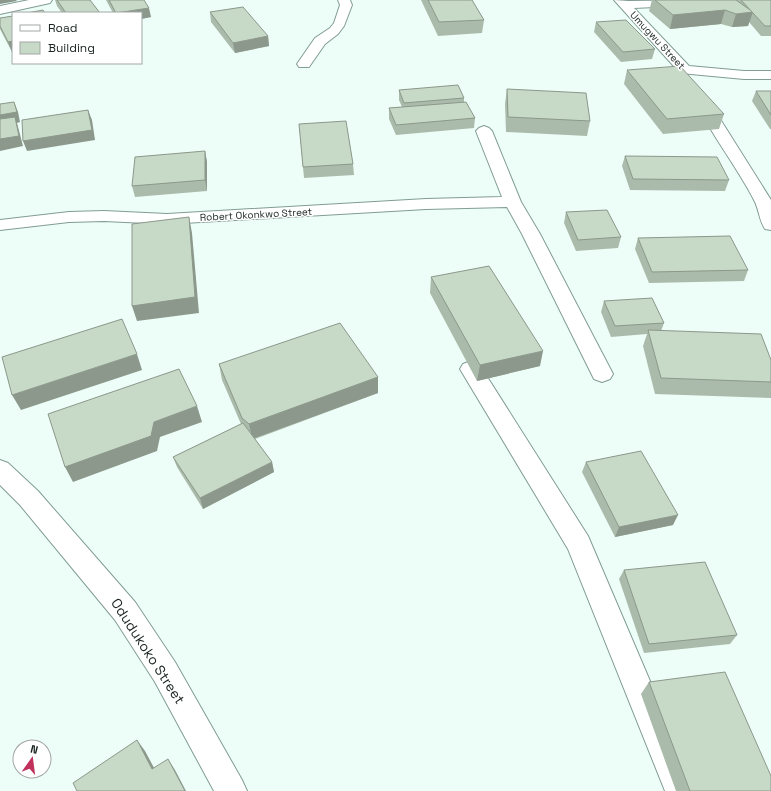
<svg xmlns="http://www.w3.org/2000/svg" width="771" height="791" font-family="'Space Grotesk',sans-serif">
  <rect width="100%" height="100%" fill="#edfef9"/>
  <g fill="none" stroke-linecap="round" stroke-linejoin="round">
    <g stroke="#819c95" stroke-width="2">
      <g id="minor">
        <polygon points="29,0 52,0 50,3 0,14 0,6"/>
        <polygon points="338,0 350,0 352,5 344,26 338,34 325,44 309,67 299,67 297,64 315,38 330,28 334,23 340,5"/>
        <polygon points="614,0 628,1 724,0 722,3 718,4 634,8 689,66 744,71 771,71 771,79 744,79 680,73"/>
        <path d="M 703,99 L 708,100 L 710,103 L 771,200 L 771,230 L 765,229 C 759,220 759,209 754,200 C 737,167 713,137 696,103 L 698,100 Z"/>
        <polygon points="484,126 489,128 492,131 521,202 540,234 613,374 610,379 602,382 594,379 522,234 507,207 426,209 167,224 104,221 69,222 0,230 0,220 69,212 104,211 167,214 426,199 502,197 476,131 479,128"/>
        <polygon points="471,361 479,364 588,536 697,791 665,791 568,549 460,369 463,364"/>
        <polygon points="0,460 8,463 38,491 135,602 175,662 242,780 247,791 214,791 155,682 115,620 20,505 0,485"/>
      </g>
    </g>
    <use href="#minor" fill="#fff" fill-rule="evenodd"/>
  </g>
  <g fill="#abbbab">
    <polygon points="55,0 90,0 100,13 62,13 57,6"/>
    <polygon points="106,0 144,0 151,17 141,19 141,13 113,13"/>
    <polygon points="421,0 472,0 484,20 482,33 438,36"/>
    <polygon points="652,0 771,0 771,36 761,36 749,22 748,26 732,27 721,24 670,29 649,11"/>
    <polygon points="210,12 268,36 269,46 235,53 211,22"/>
    <polygon points="13,16 13,51 12,52 0,29 0,18"/>
    <polygon points="596,22 655,49 652,59 621,62 594,32"/>
    <polygon points="627,70 724,114 719,129 663,134 624,84"/>
    <polygon points="507,89 590,121 587,136 506,132 505,104"/>
    <polygon points="399,90 464,98 464,102 475,118 474,128 396,135 389,119 389,108 402,107 399,100"/>
    <polygon points="756,91 771,91 771,129 770,129 752,101"/>
    <polygon points="299,124 353,164 354,175 304,178"/>
    <polygon points="205,151 207,162 207,191 135,197 132,186"/>
    <polygon points="625,156 729,180 725,191 630,190 622,166"/>
    <polygon points="566,212 621,237 618,248 576,251 564,223"/>
    <polygon points="638,238 748,270 744,281 649,283 635,249"/>
    <polygon points="431,277 540,366 477,381 430,293"/>
    <polygon points="604,301 664,323 661,331 771,360 771,398 655,394 643,346 647,334 611,337 601,312"/>
    <polygon points="219,364 378,377 378,393 255,439 272,462 274,472 203,509 177,467 173,457 241,424 222,380"/>
    <polygon points="586,462 673,525 615,537 582,472"/>
    <polygon points="624,570 737,635 730,644 644,653 619,579"/>
    <polygon points="649,682 771,791 676,791 641,694"/>
  </g>
  <g fill="#8b988b">
    <polygon points="0,0 16,0 17,1 0,4"/>
    <polygon points="149,8 151,17 141,19 141,13 117,13"/>
    <polygon points="725,10 721,24 670,29 673,15"/>
    <polygon points="753,12 748,26 732,27 736,14"/>
    <polygon points="268,36 269,46 235,53 233,43"/>
    <polygon points="13,41 13,51 12,52 8,42"/>
    <polygon points="14,102 18,112 20,122 17,123 23,146 0,151 0,115"/>
    <polygon points="88,110 92,120 95,140 27,151 23,141"/>
    <polygon points="205,151 207,162 207,191 205,180"/>
    <polygon points="189,217 192,233 199,313 137,321 132,306"/>
    <polygon points="543,351 540,366 477,381 480,365"/>
    <polygon points="137,354 142,370 21,410 12,395"/>
    <polygon points="378,377 378,393 252,439 249,424"/>
    <polygon points="197,406 202,422 160,437 157,451 73,482 65,467 154,422"/>
    <polygon points="272,462 274,472 203,509 200,498"/>
    <polygon points="678,515 673,525 615,537 619,527"/>
    <polygon points="137,740 145,751 160,779 152,769"/>
    <polygon points="168,759 175,770 186,791 185,791"/>
  </g>
  <g fill="#c7d9c7" stroke="#8b988b">
    <polygon points="57,0 90,0 100,13 66,13"/>
    <polygon points="109,0 144,0 149,8 116,13"/>
    <polygon points="428,0 472,0 484,20 439,22"/>
    <polygon points="655,0 736,0 753,12 736,14 725,10 673,15"/>
    <polygon points="741,0 771,0 771,26 765,26"/>
    <polygon points="243,7 268,36 233,43 210,12"/>
    <polygon points="43,10 45,13 27,13"/>
    <polygon points="13,16 13,41 8,42 0,26 0,18"/>
    <polygon points="626,20 655,49 623,52 596,22"/>
    <polygon points="680,66 724,114 667,119 627,70"/>
    <polygon points="458,85 464,98 404,103 399,90"/>
    <polygon points="507,89 586,93 590,121 508,117"/>
    <polygon points="756,91 771,91 771,115"/>
    <polygon points="14,102 17,112 0,115 0,104"/>
    <polygon points="466,102 475,118 396,125 389,108"/>
    <polygon points="88,110 92,130 23,141 22,120"/>
    <polygon points="15,117 19,136 0,139 0,119"/>
    <polygon points="346,121 353,164 303,167 299,124"/>
    <polygon points="205,151 205,180 132,186 135,157"/>
    <polygon points="625,156 717,157 729,180 633,179"/>
    <polygon points="607,210 621,237 578,240 566,212"/>
    <polygon points="189,217 195,297 132,306 132,224"/>
    <polygon points="730,236 748,270 652,272 638,238"/>
    <polygon points="489,266 543,351 480,365 431,277"/>
    <polygon points="652,298 664,323 615,326 604,301"/>
    <polygon points="122,319 137,354 12,395 2,357"/>
    <polygon points="340,323 378,377 249,424 242,418 219,364"/>
    <polygon points="648,330 761,334 771,360 771,382 661,378"/>
    <polygon points="179,369 197,406 154,422 151,436 65,467 48,414"/>
    <polygon points="243,423 272,462 200,498 173,457"/>
    <polygon points="641,451 678,515 619,527 586,462"/>
    <polygon points="705,562 737,635 649,644 624,570"/>
    <polygon points="725,672 771,776 771,791 690,791 649,682"/>
    <polygon points="137,740 152,769 168,759 185,791 77,791 73,783"/>
  </g>
  <g text-anchor="middle" stroke-width="3" stroke-linejoin="round" paint-order="stroke">
    <g font-size="10" fill="#192421" stroke="#fff">
      <text transform="translate(658 40) rotate(47)" y="4">Umugwu Street</text>
      <text transform="translate(256 214) rotate(-3)" y="4">Robert Okonkwo Street</text>
    </g>
    <g font-size="14" fill="#192421" stroke="#fff">
      <text transform="translate(148 651) rotate(57)" y="5">Odudukoko Street</text>
    </g>
  </g>
  <rect x="12" y="12" width="130" height="52" fill="#ffffff" stroke="#a3a7a6"/>
  <rect x="20" y="25" width="20" height="6" fill="#ffffff" stroke="#a3a7a6"/>
  <text x="48" y="32" font-size="12" fill="#192421">Road</text>
  <rect x="20" y="42" width="20" height="12" fill="#c7d9c7" stroke="#a3a7a6"/>
  <text x="48" y="52" font-size="12" fill="#192421">Building</text>
  <g transform="translate(32 759) rotate(14)"><circle r="19" fill="#ffffff" stroke="#a3a7a6"/>
  <path d="M0-3L7 15L0 10L-7 15Z" fill="#c0315b"/>
  <text y="-6" font-size="11" font-weight="bold" text-anchor="middle" fill="#192421">N</text>
  </g>
</svg>
